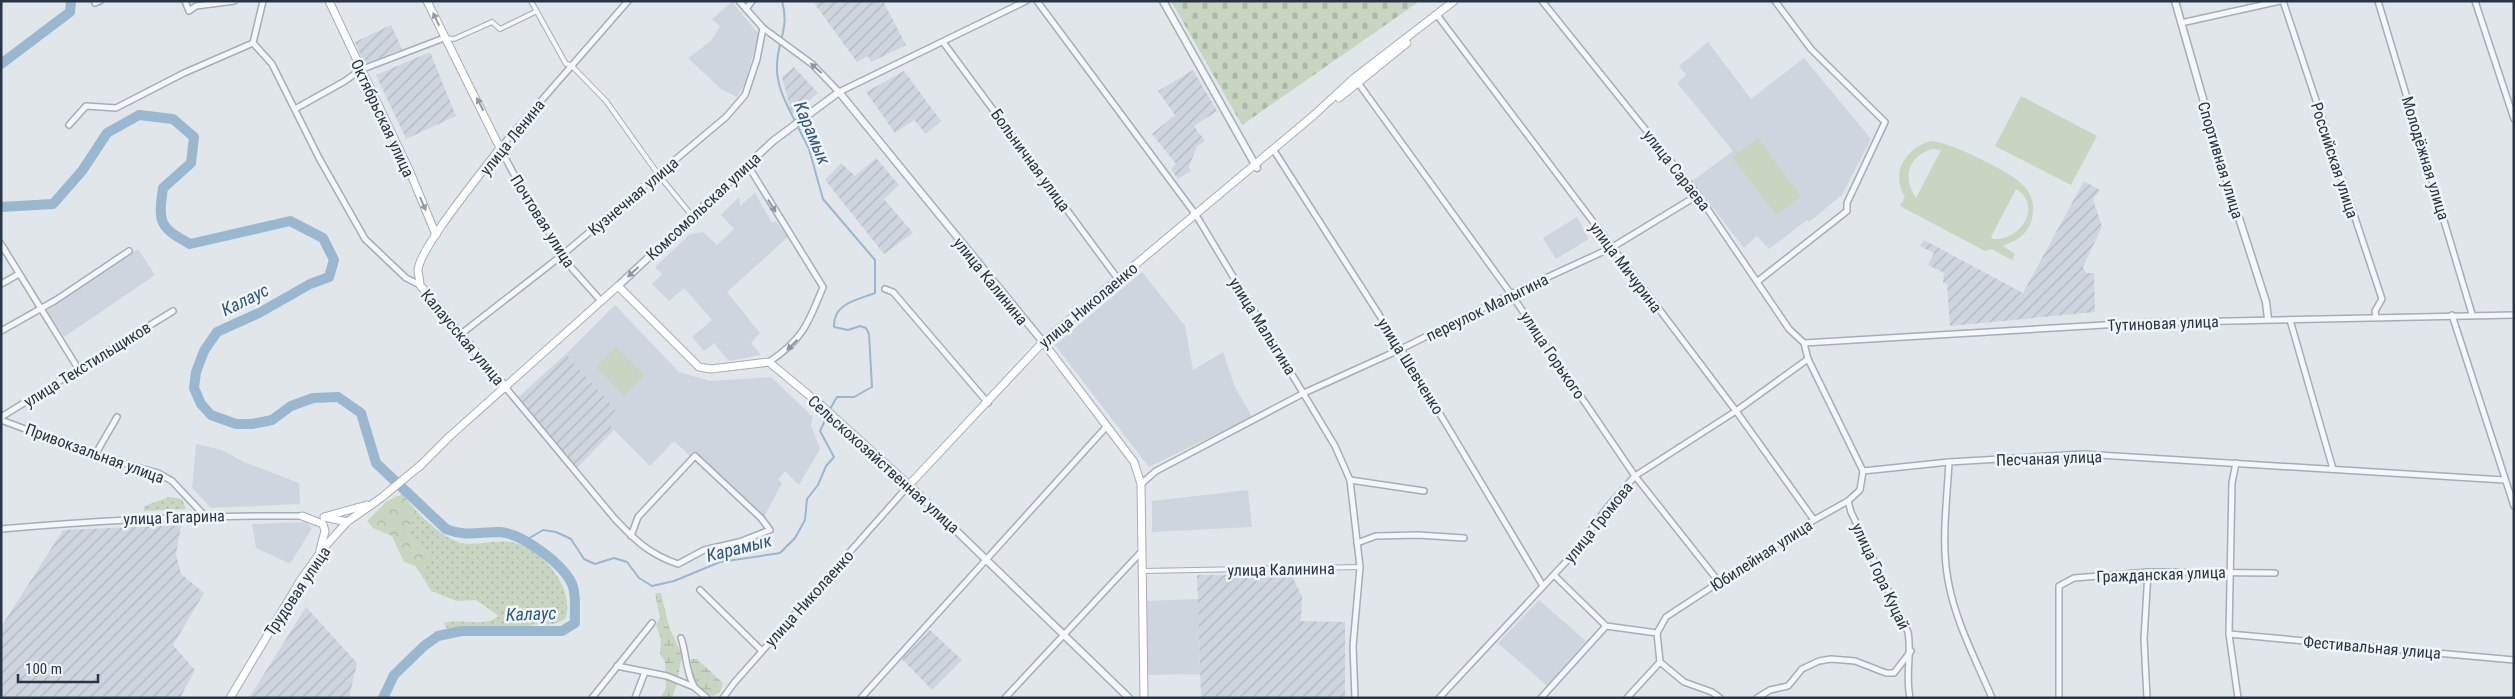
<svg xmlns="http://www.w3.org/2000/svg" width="2515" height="699" font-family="'Roboto Condensed',sans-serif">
  <defs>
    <pattern id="industrial-furrows" width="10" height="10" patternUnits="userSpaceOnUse" patternTransform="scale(1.25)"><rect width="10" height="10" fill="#cfd5de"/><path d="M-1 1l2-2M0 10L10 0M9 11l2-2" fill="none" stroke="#b2b7c0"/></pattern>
    <pattern id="grass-dots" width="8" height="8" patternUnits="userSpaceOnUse" patternTransform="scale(1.25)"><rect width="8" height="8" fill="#c8d6c1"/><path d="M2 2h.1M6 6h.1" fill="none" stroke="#acb8a7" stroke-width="1.8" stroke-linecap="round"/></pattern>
    <pattern id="forest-crowns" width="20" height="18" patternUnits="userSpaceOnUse" patternTransform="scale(1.25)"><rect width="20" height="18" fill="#c8d6c1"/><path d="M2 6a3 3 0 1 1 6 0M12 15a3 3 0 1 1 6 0" fill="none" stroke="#acb8a7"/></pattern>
    <pattern id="wetland-marsh" width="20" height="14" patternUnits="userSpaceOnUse" patternTransform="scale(1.25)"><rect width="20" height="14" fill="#c8d6c1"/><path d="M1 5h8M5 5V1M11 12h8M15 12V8" fill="none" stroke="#acb8a7"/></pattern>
    <pattern id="cemetery-stones" width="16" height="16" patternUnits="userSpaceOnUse" patternTransform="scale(1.25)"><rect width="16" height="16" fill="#c8d6c1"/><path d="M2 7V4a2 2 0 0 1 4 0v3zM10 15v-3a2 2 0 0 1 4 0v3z" fill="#acb8a7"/></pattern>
  </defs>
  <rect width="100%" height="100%" fill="#e1e6eb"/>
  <g fill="#cfd5de">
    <polygon points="732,2 759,34 744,85 737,97 721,89 688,58 711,41 720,26 712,19"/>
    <polygon points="1708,42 1751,99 1804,58 1871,139 1842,195 1809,222 1807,220 1769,249 1757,236 1744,248 1692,181 1733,151 1677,83 1686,75 1679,66"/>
    <polygon points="755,193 772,223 776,221 788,237 727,292 760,333 751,343 761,355 729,361 714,343 704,351 692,337 712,320 684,288 669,301 652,284 662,274 655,267 690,234 703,232 717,245 734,229 721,215 739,197 740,206"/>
    <polygon points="1577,217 1589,239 1556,259 1543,238"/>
    <polygon points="138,249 155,275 64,337 46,311"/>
    <polygon points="1142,272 1185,326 1193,370 1223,352 1234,385 1252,417 1149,467 1055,345"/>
    <polygon points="615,305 679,372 710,381 771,377 813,417 811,425 820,449 799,485 785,471 778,480 782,483 764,517 694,452 690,456 674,441 650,466 605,421 616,410 566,354"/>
    <polygon points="196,444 222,450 244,462 299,483 300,504 211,508 192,488"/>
    <polygon points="1248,490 1252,527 1152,532 1152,501"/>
    <polygon points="306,522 312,528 290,564 256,548 252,524"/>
    <polygon points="1198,599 1200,674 1147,675 1145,616 1148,615 1145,612 1144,601"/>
    <polygon points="1539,600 1586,641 1547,686 1498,643"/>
  </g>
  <g fill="url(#industrial-furrows)">
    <polygon points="816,1 883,1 906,45 871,62 868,56 857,62 814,3"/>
    <polygon points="391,25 402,49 364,64 355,42"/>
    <polygon points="430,52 456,116 406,139 376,75"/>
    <polygon points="794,67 818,93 792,115 782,77"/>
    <polygon points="1193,70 1217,111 1194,126 1205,141 1197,146 1189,167 1191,171 1178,179 1171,169 1176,164 1152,134 1175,115 1158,91"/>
    <polygon points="904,71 941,121 926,134 914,120 895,133 866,92"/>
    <polygon points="876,158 899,185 884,199 913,233 884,254 825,180 841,163 855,176"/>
    <polygon points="2084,181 2100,190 2093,199 2102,227 2083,267 2086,273 2094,273 2095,312 1950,326 1947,284 1943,283 1944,273 1928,265 1934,253 1920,246 1924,240 2023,293"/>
    <polygon points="566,354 616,410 606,421 614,430 575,470 515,400"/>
    <polygon points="181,525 176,554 181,574 204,593 173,645 195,670 180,698 1,698 1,627 63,530"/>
    <polygon points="1197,575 1292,576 1302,596 1301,621 1345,622 1345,698 1201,698"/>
    <polygon points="306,607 357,663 349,698 249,698"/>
    <polygon points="930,630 962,660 932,690 902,659"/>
  </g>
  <g fill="url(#grass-dots)">
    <polygon points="169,497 182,499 186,509 144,511 144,506"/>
    <path d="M 420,515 C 431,525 443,536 458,542 C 476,548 497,537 519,544 C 545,552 576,591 565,619 C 548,630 539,620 528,627 L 446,628 L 444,623 C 463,618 484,628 499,616 L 476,600 L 457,601 L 431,591 L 424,579 L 424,568 L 433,555 C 415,545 394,532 420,515 Z"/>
  </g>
  <path fill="url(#forest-crowns)" d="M 402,494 L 420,515 C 394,532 415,546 434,555 L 424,568 L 424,579 L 415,566 L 404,562 L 392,536 L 373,528 L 367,521 L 387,501 Z"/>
  <g fill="url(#wetland-marsh)">
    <polygon points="655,593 661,593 669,627 682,655 677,684 672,698 660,698 666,688 665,662 660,654 661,639 656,625 660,618"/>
    <path d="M 691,659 L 697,659 L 723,683 L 720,692 L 713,696 C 698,692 688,674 691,659 Z"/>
  </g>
  <polygon fill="url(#cemetery-stones)" points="1171,1 1420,1 1242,125"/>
  <g fill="#c8d6c1" fill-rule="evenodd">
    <polygon points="2021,96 2097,136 2071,185 1995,146"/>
    <polygon points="1758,138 1801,196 1776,215 1732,157"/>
    <path d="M 1931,141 C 1950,142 2012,172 2024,186 C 2034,197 2035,209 2031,222 C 2026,236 2015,241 2003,246 L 2015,254 L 2012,260 L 1991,249 L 1985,251 L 1900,206 L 1905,197 C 1890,172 1906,148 1931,141 ZM 1932,149 L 1941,150 L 1916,198 C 1902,178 1908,156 1932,149 ZM 2016,189 C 2042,204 2023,240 1993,239 L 1991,237 Z"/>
    <polygon points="616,347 645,375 624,396 596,367"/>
  </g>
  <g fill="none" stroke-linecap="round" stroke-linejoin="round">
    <g stroke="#99b7cf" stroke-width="2">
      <path d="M 782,1 C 790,29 777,41 777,66 C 776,86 787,105 795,121"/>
      <path d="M 797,125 L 809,149 L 823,199 L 875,260 L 875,293 C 857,300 833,303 834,327 L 848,330 L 860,326 L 866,328 L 869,334 L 872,387 L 854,397 L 837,397 L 830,409"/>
      <polyline points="526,540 543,530 556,532 571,539 584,559 595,564 614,558 627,562 639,578 652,586 674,581 720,562 780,553 795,538 805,520 807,499 818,485 826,466 834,457 820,431 828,414"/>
    </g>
    <g stroke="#99b7cf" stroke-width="10">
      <polyline points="1,64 70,12 71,1"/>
      <path d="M 1,207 L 53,204 L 82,171 L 107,133 L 139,115 L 173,119 L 194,137 L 191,163 L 163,188 C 158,223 159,227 190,244 L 290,221 L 323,238 L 334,260 L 329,277 L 310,284 L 259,313 L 217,332 L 204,351 L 196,372 L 194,388 L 201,404 L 211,415 L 236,424 L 252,424 L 272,420 L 291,406 L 313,398 L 338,397 L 361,413 L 376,463 L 446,529 C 465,537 479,532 499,532 C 522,533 563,564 572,584 C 577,594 574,612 575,623 L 562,631 L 461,631 L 438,636 L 424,646 L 394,675 L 383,698"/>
    </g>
    <g stroke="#a6adb6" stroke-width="6">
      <g id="pedestrian">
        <polyline points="531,1 566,64 571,65 606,101 658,174 693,217"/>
        <polyline points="446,38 454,39 492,22 500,29 535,12"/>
        <polyline points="1143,571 1360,567"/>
      </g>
    </g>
    <g stroke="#a6adb6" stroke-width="8">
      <g id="minor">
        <polyline points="185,1 189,11 196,6 234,1"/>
        <polyline points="263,1 253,43 272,64 319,158 365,239 406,278 420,285"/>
        <polyline points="739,1 763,28 812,64 839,92 1026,1"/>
        <polyline points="1037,1 1196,215 1335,446 1350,480 1360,567 1353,646 1355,698"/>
        <polyline points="1542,1 1698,195 1789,329 1804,343 2138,323 2514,315"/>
        <polyline points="2283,1 2382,299 2375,311 2376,317"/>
        <polyline points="2378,1 2472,314"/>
        <polyline points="2475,1 2514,119"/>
        <polyline points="95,3 100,1"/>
        <polyline points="746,9 752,1"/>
        <polyline points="1437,15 1736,411 1814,520"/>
        <polyline points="2181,23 2280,1"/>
        <polyline points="943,42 1118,279"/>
        <polyline points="1356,80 1511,294 1635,476 1719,582"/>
        <polyline points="295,109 345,81 360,70 444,38"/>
        <polyline points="69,125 86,106 116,108 184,73 253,43"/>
        <polyline points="1273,149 1401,349 1543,586"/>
        <path d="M 747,164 L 823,287 C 808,324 803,339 769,362"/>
        <polyline points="1,244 79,370"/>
        <polyline points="1758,281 1847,211 1847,203 1885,122 1811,49 1775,1"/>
        <polyline points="1,284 19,274"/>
        <polyline points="885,289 893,292 988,403"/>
        <polyline points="601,301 561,256 559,248 526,197 500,148 628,1"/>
        <polyline points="2452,315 2514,506"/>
        <polyline points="2290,320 2333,469"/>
        <polyline points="1,331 56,300 129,251"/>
        <polyline points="461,334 561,256 726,117 745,95 757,59 763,28"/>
        <path d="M 506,388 L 615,519 C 636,541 649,554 678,564 L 704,550 L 739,542 L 770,530 L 761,518 L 695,456 L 638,517 L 631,536"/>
        <polyline points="1,417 173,311"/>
        <polyline points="1,420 95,455 158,473 172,481 204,515"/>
        <polyline points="95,455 117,417"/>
        <path d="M 1949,462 C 1947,500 1941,543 1948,580 C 1955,621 1976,660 1992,698"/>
        <polyline points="2236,463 2232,483 2229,634 2238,698"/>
        <polyline points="1863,471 1949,462 2083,454 2504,480"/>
        <polyline points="1350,480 1424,491"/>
        <polyline points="1141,484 1156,471 1304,393 1401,349 1511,294 1611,248 1698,195"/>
        <path d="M 1848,501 L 1851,512 L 1908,632 C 1912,655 1905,674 1910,698"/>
        <path d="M 1,529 C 102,520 201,515 302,516"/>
        <polyline points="1357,543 1376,536 1418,535 1464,538"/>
        <polyline points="1554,575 1606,626 1657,633"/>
        <polyline points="700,590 762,651"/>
        <polyline points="2229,634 2514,660"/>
        <path d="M 681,638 C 687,655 685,670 694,686"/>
        <polyline points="1660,662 1684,682 1712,692 1720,698"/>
        <polyline points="617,666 667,676 694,687 707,698"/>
        <polyline points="592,698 652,623"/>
        <polyline points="635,698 645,672"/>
        <polyline points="723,698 734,683 909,485"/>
        <polyline points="861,698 1107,426"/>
        <polyline points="1005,698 1142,551"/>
        <polyline points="1439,698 1575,552 1606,509 1635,476 1736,411 1808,359"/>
        <polyline points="1541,698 1606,626"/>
        <polyline points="1627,698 1660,662 1657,633 1666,617 1814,520 1848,501 1860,490 1863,471 1808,359 1804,343"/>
        <polyline points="1757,698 1770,690 1788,686 1802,669 1819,661 1831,659 1855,661 1886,673 1894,673 1911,651"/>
        <polyline points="2059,698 2059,586 2074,578 2148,572 2275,573"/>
        <polyline points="2147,698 2144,639 2148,572"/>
      </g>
    </g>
    <g stroke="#a6adb6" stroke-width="9">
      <g id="tertiary">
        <polyline points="1163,1 1257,168"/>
        <polyline points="2175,1 2222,165 2266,302 2268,319"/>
        <polyline points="618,286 773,141 839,92 1043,342"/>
        <polyline points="909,485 1129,698"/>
      </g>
    </g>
    <g stroke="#a6adb6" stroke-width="9">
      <g id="secondary">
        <polyline points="329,1 410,172 436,235"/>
        <path d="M 427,1 L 500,148 C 484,170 420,247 418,270 C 418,274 420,280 420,285 L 506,388"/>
        <polyline points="1339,98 1407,43"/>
        <polyline points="1043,342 1134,462 1141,484 1144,698"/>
        <polyline points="419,467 450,436 618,286 699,367 711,369 769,362 822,406 909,485 1043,342 1314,115 1354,78 1454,1"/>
        <polyline points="302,516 323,524 325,531 320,550"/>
        <polyline points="324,517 367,505"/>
        <polyline points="325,517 347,522"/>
        <polyline points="230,698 300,581 322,550 347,522 381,498 422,464"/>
      </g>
    </g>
    <use href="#pedestrian" stroke="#f5f6f9" stroke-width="4"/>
    <use href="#minor" stroke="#f5f6f9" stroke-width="5"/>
    <use href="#tertiary" stroke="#f5f6f9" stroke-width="6"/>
    <use href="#secondary" stroke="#fff" stroke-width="7"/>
  </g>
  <defs><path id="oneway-solid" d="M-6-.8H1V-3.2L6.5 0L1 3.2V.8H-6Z" transform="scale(1.25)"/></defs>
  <g fill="#949aa2">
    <use href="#oneway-solid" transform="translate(436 19) rotate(-115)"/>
    <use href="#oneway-solid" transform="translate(480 104) rotate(-117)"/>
    <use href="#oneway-solid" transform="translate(423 204) rotate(67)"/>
  </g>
  <g fill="#8e969f">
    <use href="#oneway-solid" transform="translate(816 68) rotate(-139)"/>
    <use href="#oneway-solid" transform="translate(772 206) rotate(58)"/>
    <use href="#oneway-solid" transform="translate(633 272) rotate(138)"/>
    <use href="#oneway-solid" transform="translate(792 345) rotate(135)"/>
  </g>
  <g text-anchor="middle" stroke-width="5" stroke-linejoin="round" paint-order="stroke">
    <g font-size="16" fill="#283545" stroke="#f1f5f8">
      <text transform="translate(383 118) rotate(65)" y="6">Октябрьская улица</text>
      <text transform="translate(512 137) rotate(-51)" y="6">улица Ленина</text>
      <text transform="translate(2426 158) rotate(73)" y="6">Молодёжная улица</text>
      <text transform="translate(1031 160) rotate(54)" y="6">Больничная улица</text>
      <text transform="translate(2221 160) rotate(73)" y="6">Спортивная улица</text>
      <text transform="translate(2335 160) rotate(72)" y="6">Российская улица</text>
      <text transform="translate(1677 170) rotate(52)" y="6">улица Сараева</text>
      <text transform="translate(633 196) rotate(-40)" y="6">Кузнечная улица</text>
      <text transform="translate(703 206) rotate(-43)" y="6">Комсомольская улица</text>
      <text transform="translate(543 221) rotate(58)" y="6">Почтовая улица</text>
      <text transform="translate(1626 267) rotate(53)" y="6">улица Мичурина</text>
      <text transform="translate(991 281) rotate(51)" y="6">улица Калинина</text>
      <text transform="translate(1088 305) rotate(-40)" y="6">улица Николаенко</text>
      <text transform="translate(1487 307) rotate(-26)" y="6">переулок Малыгина</text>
      <text transform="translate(2163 323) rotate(-2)" y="6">Тутиновая улица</text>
      <text transform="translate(1263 326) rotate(58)" y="6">улица Малыгина</text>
      <text transform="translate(463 337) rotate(50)" y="6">Калаусская улица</text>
      <text transform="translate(1553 355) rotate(56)" y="6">улица Горького</text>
      <text transform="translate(87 364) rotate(-32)" y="6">улица Текстильщиков</text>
      <text transform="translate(1411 366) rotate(58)" y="6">улица Шевченко</text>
      <text transform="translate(95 453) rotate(20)" y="6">Привокзальная улица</text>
      <text transform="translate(2049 458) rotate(-2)" y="6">Песчаная улица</text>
      <text transform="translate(884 464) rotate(42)" y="6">Сельскохозяйственная улица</text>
      <text transform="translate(174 517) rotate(-2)" y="6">улица Гагарина</text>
      <text transform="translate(1598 522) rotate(-51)" y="6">улица Громова</text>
      <text transform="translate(1761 555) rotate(-33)" y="6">Юбилейная улица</text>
      <text transform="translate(1281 569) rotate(-1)" y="6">улица Калинина</text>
      <text transform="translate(2161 574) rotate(-2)" y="6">Гражданская улица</text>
      <text transform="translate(1881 576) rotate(65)" y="6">улица Гора Куцай</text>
      <text transform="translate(297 591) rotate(-56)" y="6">Трудовая улица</text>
      <text transform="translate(809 598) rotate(-48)" y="6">улица Николаенко</text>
      <text transform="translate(2372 647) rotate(5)" y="6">Фестивальная улица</text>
    </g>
    <g font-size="18" font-style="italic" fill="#2d577d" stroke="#f1f5f8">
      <text transform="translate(812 133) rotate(67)" y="6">Карамык</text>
      <text transform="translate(245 300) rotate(-26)" y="6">Калаус</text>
      <text transform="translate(739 548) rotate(-14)" y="6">Карамык</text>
      <text transform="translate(531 614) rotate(-2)" y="6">Калаус</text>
    </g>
  </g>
  <rect width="2515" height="699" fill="none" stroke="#283545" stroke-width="5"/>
  <path d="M18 674v8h80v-8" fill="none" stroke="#283545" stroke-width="2.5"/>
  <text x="25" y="674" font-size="15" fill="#283545" stroke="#f1f5f8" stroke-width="4" paint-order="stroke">100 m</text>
</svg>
